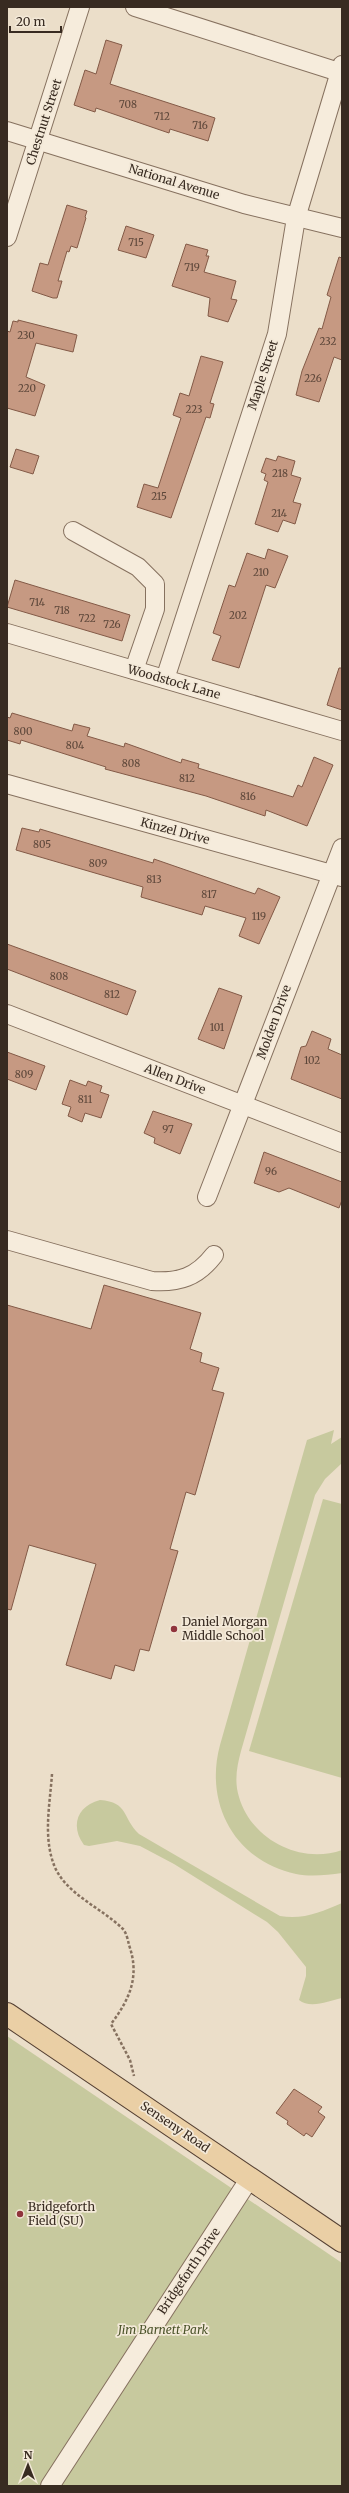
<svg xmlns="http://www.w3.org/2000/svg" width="349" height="2493" font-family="Merriweather,serif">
  <rect width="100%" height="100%" fill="#ebdec9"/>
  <g fill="#c7c99e">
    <path d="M 334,1430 L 331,1444 L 342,1437 L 342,1463 L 325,1479 L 315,1495 L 241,1751 C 237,1766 234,1781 239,1797 C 251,1839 300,1865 342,1850 L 342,1873 C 327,1875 311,1877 296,1874 C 235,1861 204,1804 220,1745 L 307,1440 Z"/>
    <polygon points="323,1499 342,1504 342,1778 249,1751"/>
    <path d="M 100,1800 C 129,1802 122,1818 139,1834 L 280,1916 C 303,1920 321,1912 342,1903 L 342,1998 C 329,2001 310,2009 299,2000 L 306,1976 L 306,1967 L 278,1932 L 267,1922 L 174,1864 L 140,1846 L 117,1841 L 89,1846 L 84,1845 C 70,1826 77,1806 100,1800 Z"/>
    <polygon points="7,2036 342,2263 342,2486 7,2486"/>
  </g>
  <g fill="#c69982" stroke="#835a47">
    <polygon points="106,40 122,45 110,84 215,118 208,141 170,129 169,133 96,108 95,112 74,105 85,70 96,74"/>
    <polygon points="67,205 87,211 85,217 86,218 77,248 71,246 69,252 67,251 58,281 62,281 57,298 53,298 32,291 40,263 48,265"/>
    <polygon points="126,226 154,235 146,258 118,250"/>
    <polygon points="186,244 208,250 206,256 209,256 204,272 236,281 231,299 237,300 228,322 208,316 210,298 172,286"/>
    <polygon points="339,257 342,258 342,360 334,357 319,402 296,395 302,371 319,328 322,329 331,297 327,295"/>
    <polygon points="18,320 77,335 73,352 36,343 26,377 45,385 35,416 7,408 7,331 10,332 13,321 18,322"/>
    <polygon points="201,356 223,362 210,403 214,404 210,418 206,417 171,518 137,507 144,484 158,488 181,418 173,415 180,393 189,396"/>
    <polygon points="16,449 39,456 33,474 10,467"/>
    <polygon points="278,456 295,461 291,475 301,478 293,502 301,504 295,524 283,520 278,532 255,524 268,482 264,480 266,474 261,472 266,458 276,461"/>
    <polygon points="268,549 288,556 275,588 266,585 239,668 212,660 221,636 213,633 229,585 235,587 247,553 265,559"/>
    <polygon points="15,580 130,615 122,641 7,607"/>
    <polygon points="339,668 342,668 342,710 327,705"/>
    <polygon points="12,713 72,731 74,724 90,728 87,736 124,747 125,743 181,763 182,759 199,764 198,768 293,797 298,785 302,787 314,757 333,765 307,826 266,810 265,816 206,796 105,769 106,767 21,740 20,744 7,740 7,717 10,718"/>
    <polygon points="22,828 39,832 40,829 153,863 154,859 255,894 258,888 280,897 259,944 239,936 246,918 205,906 202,915 141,897 143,887 16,850"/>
    <polygon points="7,944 136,991 127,1015 7,969"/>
    <polygon points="219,988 242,996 224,1049 198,1039"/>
    <polygon points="312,1031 331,1039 328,1049 342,1055 342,1099 291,1079 301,1047 306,1046"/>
    <polygon points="7,1052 45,1066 36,1090 7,1079"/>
    <polygon points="70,1080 86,1086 88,1081 102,1086 100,1092 109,1095 101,1118 85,1113 82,1122 68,1116 71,1107 62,1104"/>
    <polygon points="153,1111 192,1124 180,1154 154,1143 155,1138 144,1133"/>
    <polygon points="264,1152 342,1182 342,1200 339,1208 289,1188 279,1192 254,1183"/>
    <polygon points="104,1285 201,1313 190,1349 202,1353 200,1362 219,1368 212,1390 224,1393 195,1495 186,1492 170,1549 178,1551 149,1651 140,1649 134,1671 115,1665 111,1679 66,1665 96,1564 29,1545 11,1610 7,1609 7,1305 91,1329"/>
    <polygon points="294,2089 322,2107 318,2112 325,2117 312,2137 306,2133 304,2136 287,2124 288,2121 276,2113"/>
  </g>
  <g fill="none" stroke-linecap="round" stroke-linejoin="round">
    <g stroke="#86715f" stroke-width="20">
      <g id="minor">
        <polyline points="135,7 342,73"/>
        <polyline points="7,131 244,204 342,228"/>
        <polyline points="7,237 80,7"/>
        <polyline points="73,531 138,567 155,584 155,609 134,670"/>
        <polyline points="7,633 342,731"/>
        <polyline points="165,679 277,334 296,218 342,65"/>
        <polyline points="7,784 342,877"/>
        <polyline points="7,1014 342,1143"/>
        <polyline points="207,1197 342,848"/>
        <path d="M 7,1240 L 152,1281 C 179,1283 197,1277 214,1255"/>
        <polyline points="50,2486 250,2178"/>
      </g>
    </g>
    <g stroke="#554033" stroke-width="24">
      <polyline id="major" points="7,2014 342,2241"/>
    </g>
    <path stroke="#86715f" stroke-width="2.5" stroke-dasharray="3 2" stroke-linecap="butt" d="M 52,1774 C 50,1804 43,1836 54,1865 C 65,1894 102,1908 123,1929 C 126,1932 128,1940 129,1945 C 140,1976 130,1999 111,2024 L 130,2060 L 134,2076"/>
    <use href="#minor" stroke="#f6ecdc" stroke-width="18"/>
    <use href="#major" stroke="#eacfa5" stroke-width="22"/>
  </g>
  <g fill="#90343c" stroke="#f3e9d8" stroke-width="1.5">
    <circle cx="174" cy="1629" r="4"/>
    <circle cx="20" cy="2214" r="4"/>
  </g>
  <g text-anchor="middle" stroke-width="3.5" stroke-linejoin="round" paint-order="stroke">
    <g font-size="10" fill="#5c4639">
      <text x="128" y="108">708</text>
      <text x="162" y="120">712</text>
      <text x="200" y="129">716</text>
      <text x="136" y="246">715</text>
      <text x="192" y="271">719</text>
      <text x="26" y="339">230</text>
      <text x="328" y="345">232</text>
      <text x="313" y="382">226</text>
      <text x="27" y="392">220</text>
      <text x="194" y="413">223</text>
      <text x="280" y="477">218</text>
      <text x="159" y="500">215</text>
      <text x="279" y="517">214</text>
      <text x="261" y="576">210</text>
      <text x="37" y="606">714</text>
      <text x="62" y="614">718</text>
      <text x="238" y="619">202</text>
      <text x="87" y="622">722</text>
      <text x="112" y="628">726</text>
      <text x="23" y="735">800</text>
      <text x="75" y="749">804</text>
      <text x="131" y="767">808</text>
      <text x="187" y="782">812</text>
      <text x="248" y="800">816</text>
      <text x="42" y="848">805</text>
      <text x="98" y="867">809</text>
      <text x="154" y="883">813</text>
      <text x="209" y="898">817</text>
      <text x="259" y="920">119</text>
      <text x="59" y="980">808</text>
      <text x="112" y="998">812</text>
      <text x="217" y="1031">101</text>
      <text x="312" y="1064">102</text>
      <text x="24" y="1078">809</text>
      <text x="85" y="1103">811</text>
      <text x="168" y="1133">97</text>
      <text x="271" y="1175">96</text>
    </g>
    <g font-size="12" fill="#382b21" stroke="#f3e9d8">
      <text transform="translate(44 122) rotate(-72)" y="4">Chestnut Street</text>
      <text transform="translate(174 182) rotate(17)" y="4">National Avenue</text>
      <text transform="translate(263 375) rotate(-72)" y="4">Maple Street</text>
      <text transform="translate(174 682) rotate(16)" y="4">Woodstock Lane</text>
      <text transform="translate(175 831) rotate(15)" y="4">Kinzel Drive</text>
      <text transform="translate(274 1022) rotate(-70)" y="4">Molden Drive</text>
      <text transform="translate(175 1079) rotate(21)" y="4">Allen Drive</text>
      <text transform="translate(175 2127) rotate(34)" y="4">Senseny Road</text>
      <text transform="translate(189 2271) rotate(-56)" y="4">Bridgeforth Drive</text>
    </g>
    <g font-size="12" fill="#382b21" stroke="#f3e9d8" text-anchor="start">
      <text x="182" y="1626">Daniel Morgan<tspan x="182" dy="14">Middle School</tspan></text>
      <text x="28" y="2211">Bridgeforth<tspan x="28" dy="14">Field (SU)</tspan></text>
    </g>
    <g font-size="12" font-style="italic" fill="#4b532a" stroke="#f3e9d8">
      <text x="163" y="2334">Jim Barnett Park</text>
    </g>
  </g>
  <rect width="349" height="2493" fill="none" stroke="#382b21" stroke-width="16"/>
  <g transform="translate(28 2465)" stroke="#f3e9d8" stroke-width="3" paint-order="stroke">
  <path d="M0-3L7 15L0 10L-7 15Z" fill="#382b21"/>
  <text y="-6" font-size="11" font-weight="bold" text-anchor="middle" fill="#382b21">N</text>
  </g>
  <path d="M10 26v6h51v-6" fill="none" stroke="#382b21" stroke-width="2"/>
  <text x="16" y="26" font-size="12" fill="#382b21" stroke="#f3e9d8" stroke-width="3" paint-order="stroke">20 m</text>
</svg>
